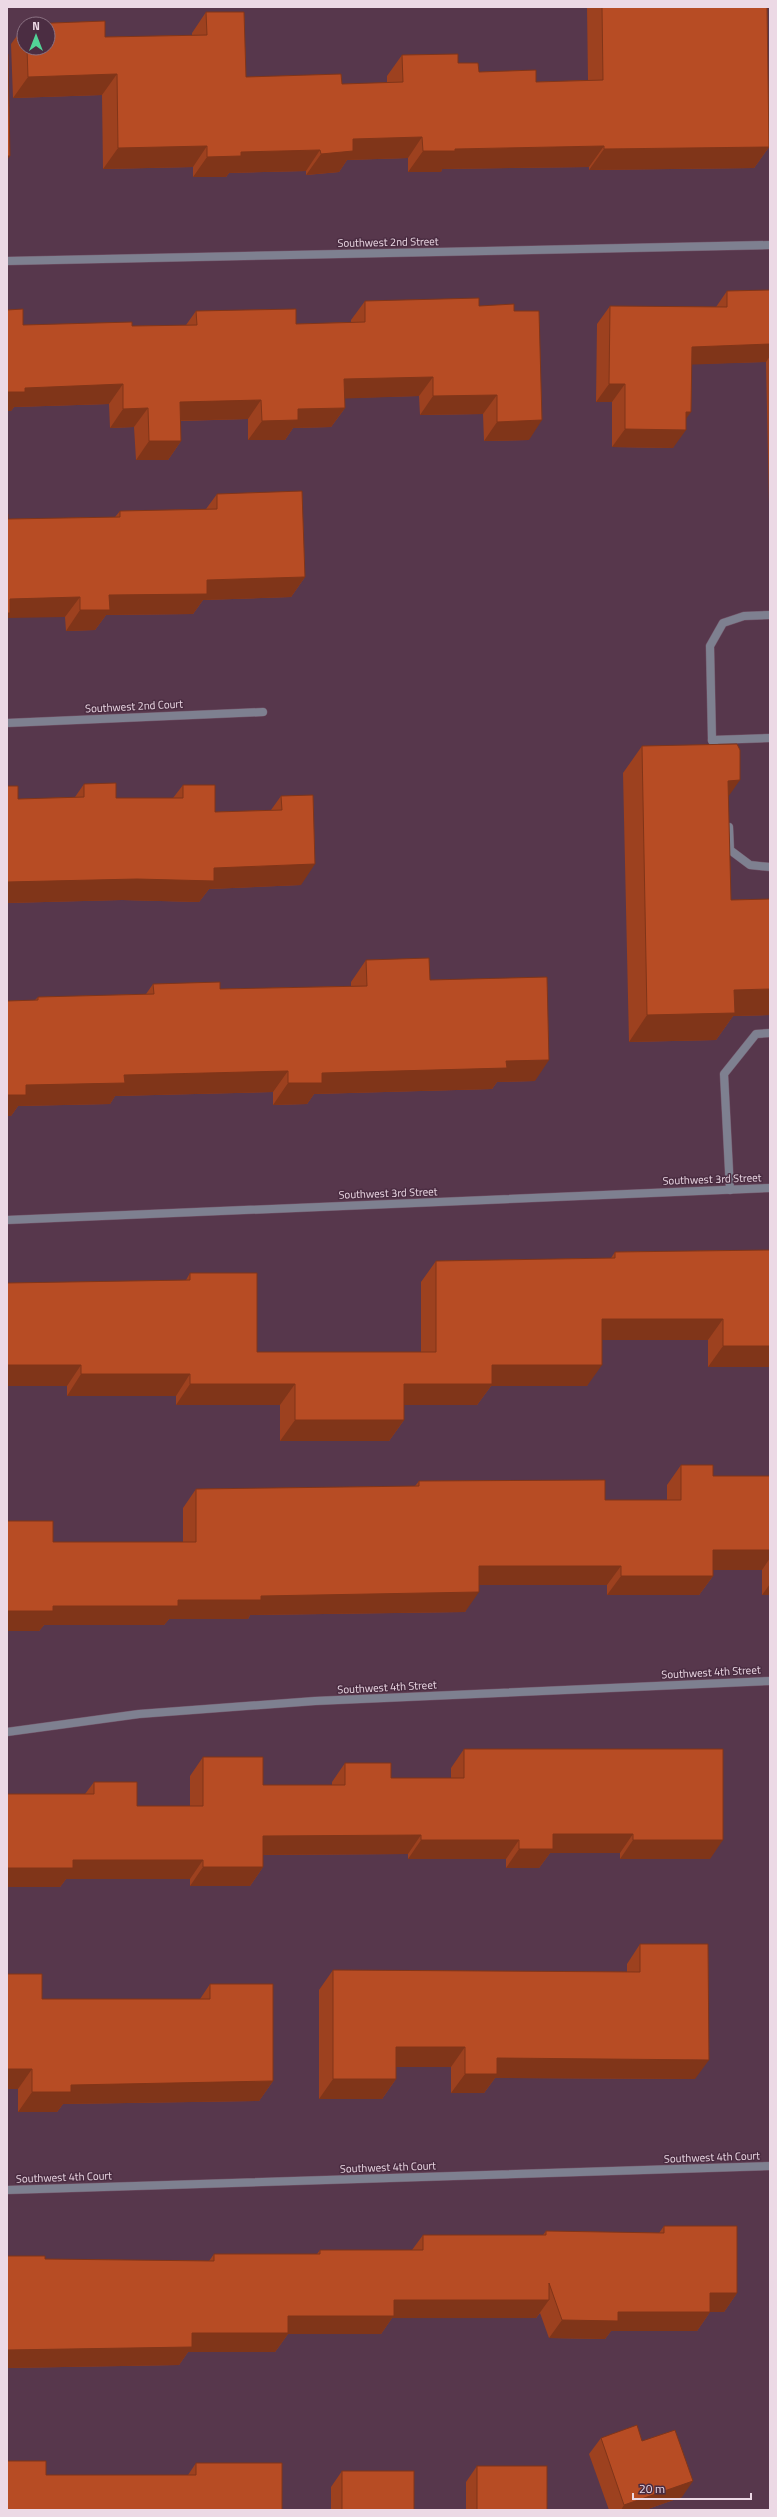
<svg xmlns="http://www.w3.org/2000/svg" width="777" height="2517" viewBox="0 0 777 2517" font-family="'Titillium Web',sans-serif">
	<rect width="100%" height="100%" fill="#57374c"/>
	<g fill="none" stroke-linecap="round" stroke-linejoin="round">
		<!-- service casing -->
		<g stroke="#725468" stroke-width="9">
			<g id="service">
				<path d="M712 740 770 738"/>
				<path d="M718 753 712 740 710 646 723 623 744 616 770 615"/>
				<path d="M729 827 730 850 750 865 770 867"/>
				<path d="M730 1190 724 1074 756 1034 770 1033"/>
			</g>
		</g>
		<!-- minor casing -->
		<g stroke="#725468" stroke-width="9">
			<g id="minor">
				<path d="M7 261 770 245"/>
				<path d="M7 723 263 712"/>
				<path d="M7 1220 770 1188"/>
				<path d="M7 1732 139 1714 315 1701 770 1681"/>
				<path d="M7 2190 770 2166"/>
			</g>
		</g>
		<!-- service -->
		<use href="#service" stroke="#7e8090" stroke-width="8"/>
		<!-- minor -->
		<use href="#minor" stroke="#7e8090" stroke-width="8"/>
	</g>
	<!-- wall -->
	<g fill="#9d411f">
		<path d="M587 7H767L769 147 754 168 589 170V167L442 169 441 172H408V158L347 160 339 172 306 175V171L229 173 226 177H193V167L103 169 102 95 13 98 11 44 24 26V48H48V24H25H26L105 21V37L192 35V33L206 12H244L246 77 341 74 342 84 387 83V76L402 55 458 54V63H478L479 72 536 70V82L588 80Z"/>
		<path d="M770 290V503L769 504 766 362 692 364 673 448 612 447V402H596L597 324 610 306 716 307 727 291Z"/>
		<path d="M365 301 479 306 514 311 529 440 484 441 483 414 420 415 419 396 345 398V408L331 427 293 428 285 440H248V419L181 421V441L168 460H136L134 427 110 428 109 404 14 407 11 411 23 325 132 326 186 325 196 311 296 324 351 322V320Z"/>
		<path d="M217 494 305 577 291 597 203 600 193 614 106 615 95 630 66 631 65 617 8 519 115 517 120 511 206 509Z"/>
		<path d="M642 746 728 797 731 900 770 899V1015L733 1016 716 1040 629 1042 623 773Z"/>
		<path d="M84 784 116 798H173L183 785 215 812 271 810 281 796 301 885 209 889 199 902 122 900 7 903V786L18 799 75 797Z"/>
		<path d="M366 960 430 980 535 1081 497 1082 492 1089 314 1094 307 1104 273 1105V1092L115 1096 110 1104 18 1106 11 1116 35 1000 38 997 146 994 153 984 220 989 351 986V982Z"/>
		<path d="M770 1250V1367H708V1340H602L587 1386H491L477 1405H404V1420L389 1441H280V1405H176V1396H67V1386H7L186 1280 190 1273 257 1352H421V1282L436 1261 611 1258 615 1252Z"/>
		<path d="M681 1465 713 1476H770V1595H762V1570H713V1576L699 1595H607V1585H479L465 1612 250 1615 248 1619H169L164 1625H44L39 1631H7L53 1542H183V1508L196 1489 415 1486 419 1481 605 1500H667V1485Z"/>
		<path d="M464 1749 710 1859H620V1853H550L539 1868H506V1859H408V1854L263 1855V1867L250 1886H190V1879H66L60 1887H7L85 1794 94 1782 137 1806H190V1776L203 1757 263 1785H332V1782L345 1763 391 1778H451V1768Z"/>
		<path d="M640 1944 695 2079 495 2078 484 2093H451V2067H396V2079L382 2099H319V1990L333 1970 627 1972V1964Z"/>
		<path d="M210 1984 273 2081 259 2101 63 2104 57 2112H18V2089H7L42 1999H200Z"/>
		<path d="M664 2226 737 2293 724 2312H710L697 2331H611L605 2339 549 2338 540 2313 536 2318H392L381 2334H288L275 2352H188L179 2365 7 2368V2256L45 2259 209 2261 214 2254H317L320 2250H412L423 2235H543L546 2231 659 2233Z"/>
		<path d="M601 2438 642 2441 682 2497 645 2510H609L589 2454Z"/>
		<path d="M196 2463 282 2510 46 2475H188Z"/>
		<path d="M477 2466 547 2510H466V2482Z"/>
		<path d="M342 2471 414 2510H331V2487Z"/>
	</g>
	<!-- shaded-wall -->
	<g fill="#803519">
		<path d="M117 74 102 95 13 98 28 77Z"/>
		<path d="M422 137 408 158 347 160 339 172 306 175 321 154 353 139Z"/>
		<path d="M207 146 193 167 103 169 118 148Z"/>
		<path d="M604 146 589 167 442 169 441 172H408L423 151 455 149Z"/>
		<path d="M769 147 754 168 589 170 604 149Z"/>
		<path d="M320 150 306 171 229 173 226 177H193L207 157 241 152Z"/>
		<path d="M7 156H10L7 160Z"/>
		<path d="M770 344V356L766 362 680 365 692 347Z"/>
		<path d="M433 377 419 396 331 399 344 379Z"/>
		<path d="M123 384 109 404 14 407 11 411H7V392L25 388Z"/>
		<path d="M609 384H625L612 402H596Z"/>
		<path d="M497 395 483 414 420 415 433 396Z"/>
		<path d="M261 400 248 419 167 421 180 402Z"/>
		<path d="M148 408 134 427 110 428 123 409Z"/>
		<path d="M345 408 331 427 293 428 285 440H248L262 421 298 409Z"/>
		<path d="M686 412H691L678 430Z"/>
		<path d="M542 420 529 440 484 441 497 422Z"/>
		<path d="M625 429 686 430 673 448 612 447Z"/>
		<path d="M149 441H181L168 460H136Z"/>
		<path d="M305 577 291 597 203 600 193 614 106 615 95 630 66 631 80 610 109 595 207 580Z"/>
		<path d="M80 597 65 617 7 618V602L10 599Z"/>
		<path d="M740 780 721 807 728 781Z"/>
		<path d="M315 864 301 885 209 889 199 902 122 900 7 903V882L214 868Z"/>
		<path d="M770 989V1015L733 1016 716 1040 629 1042 647 1015 734 990Z"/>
		<path d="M549 1060 535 1081 497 1082 492 1089 314 1094 307 1104 273 1105 288 1083 322 1073 506 1061Z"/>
		<path d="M288 1071 273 1092 115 1096 110 1104 18 1106 11 1116H7V1095L26 1085 124 1075Z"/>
		<path d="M602 1319H723L708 1340H587Z"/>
		<path d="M723 1346H770V1367H708Z"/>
		<path d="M7 1365H81L67 1386H7Z"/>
		<path d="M492 1365H602L587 1386H491L477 1405H389L404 1384Z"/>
		<path d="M81 1374H190L176 1396H67Z"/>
		<path d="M190 1384H295L280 1405H176Z"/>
		<path d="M295 1420H404L389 1441H280Z"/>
		<path d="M713 1550H770V1558L762 1570H699Z"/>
		<path d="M479 1566H621L607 1585H465Z"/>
		<path d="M621 1576H713L699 1595H607Z"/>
		<path d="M770 1584V1595H762Z"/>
		<path d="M479 1592 465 1612 250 1615 248 1619H169L164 1625H44L39 1631H7V1611L53 1606 261 1596Z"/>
		<path d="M553 1834H633L620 1853H550L539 1868H506L519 1849Z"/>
		<path d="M421 1835 408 1854 250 1855 263 1836Z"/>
		<path d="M421 1840H519L506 1859H408Z"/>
		<path d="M633 1840H723L710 1859H620Z"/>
		<path d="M73 1860H203L190 1879H66L60 1887H7V1868Z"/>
		<path d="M203 1867H263L250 1886H190Z"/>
		<path d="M396 2047H465L451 2067H382Z"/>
		<path d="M497 2058 709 2060 695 2079 495 2078 484 2093H451L465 2074Z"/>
		<path d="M7 2069H32L18 2089H7Z"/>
		<path d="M333 2079H396L382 2099H319Z"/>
		<path d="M273 2081 259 2101 63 2104 57 2112H18L32 2092 71 2085Z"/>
		<path d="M710 2293H737L724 2312H697Z"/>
		<path d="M394 2300H549L536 2318H392L381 2334H288L275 2352H188L179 2365 7 2368V2350L192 2333 288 2316Z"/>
		<path d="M618 2312H710L697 2331H611L605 2339 549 2338 562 2320Z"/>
		<path d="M693 2481 682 2497 645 2510H621L624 2505Z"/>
	</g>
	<!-- building -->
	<g fill="#b74c24" stroke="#803519">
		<path d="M602 7H767L769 147 604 149V146L455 149V151H423L422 137 353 139V151L321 154 320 150 241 152V156L207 157V146L118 148 117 74 28 77 27 48H48V24H26L105 21V37L207 35 206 12H244L246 77 341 74 342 84 403 82 402 55 458 54V63H478L479 72 536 70V82L603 80Z"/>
		<path d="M7 54H8L10 156H7Z"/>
		<path d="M770 290V344L692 347 691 412H686V430L625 429V384H609L610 306 727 307V291Z"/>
		<path d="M479 298V306L514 304V311H539L542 420 497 422V395L433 396V377L344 379 345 408 298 409V420L262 421 261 400 180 402 181 441H149L148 408 123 409V384L25 388V392H7V310L23 309V325L132 322V326L197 325 196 311 296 309V324L365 322V301Z"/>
		<path d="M302 491 305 577 207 580V594L109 595 110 610H80V597L10 599V613H7V514H8V519L120 517V511L217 509V494Z"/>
		<path d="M737 744 740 750V780L728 781 731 900 770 899V989L734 990 735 1013 647 1015 642 746Z"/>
		<path d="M116 783V798H183V785H215V812L282 810 281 796 313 795 315 864 214 868V881L137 879 7 882V786H18V799L84 797V784Z"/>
		<path d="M429 958 430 980 547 977 549 1060 506 1061 507 1068 322 1073V1083H288V1071L124 1075 125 1083 26 1085V1095H7V1001L38 1000V997L154 994 153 984 220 982V989L367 986 366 960Z"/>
		<path d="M770 1250V1346H723V1319H602V1365H492V1384H404V1420H295V1384H190V1374H81V1365H7V1283L190 1280V1273H257V1352H436V1261L615 1258V1252Z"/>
		<path d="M681 1465H713V1476H770V1550H713V1576H621V1566H479V1592L261 1596V1600H178V1606H53V1611H7V1521H53V1542H196V1489L419 1486V1481L605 1480V1500H681Z"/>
		<path d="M464 1749H723V1840H633V1834H553V1849H519V1840H421V1835L263 1836V1867H203V1860H73V1868H7V1794H94V1782H137V1806H203V1757H263V1785H345V1763H391V1778H464Z"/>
		<path d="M640 1944H708L709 2060 497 2058V2074H465V2047H396V2079H333V1970L640 1972Z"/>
		<path d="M7 1974H42V1999H210V1984H273V2081L71 2085V2092H32V2069H7Z"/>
		<path d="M664 2226H737V2293H710V2312H618V2321L562 2320 549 2283V2300H394V2316H288V2333H192V2347L7 2350V2256H45V2259L214 2261V2254H320V2250H423V2235H546V2231L664 2233Z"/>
		<path d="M637 2425 642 2441 675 2430 693 2481 624 2505 601 2438Z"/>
		<path d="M7 2461H46V2475H196V2463H282V2510H7Z"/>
		<rect x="477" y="2466" width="70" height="44"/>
		<rect x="342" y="2471" width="72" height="39"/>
	</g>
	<g text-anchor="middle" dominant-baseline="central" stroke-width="3" stroke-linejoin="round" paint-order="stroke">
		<!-- street labels -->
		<g font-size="11" fill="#ecd9e5" stroke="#4b2d42">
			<text transform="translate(388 242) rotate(-1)">Southwest 2nd Street</text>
			<text transform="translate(134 706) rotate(-3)">Southwest 2nd Court</text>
			<text transform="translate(712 1179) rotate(-2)">Southwest 3rd Street</text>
			<text transform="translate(388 1193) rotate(-2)">Southwest 3rd Street</text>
			<text transform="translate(711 1672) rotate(-3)">Southwest 4th Street</text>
			<text transform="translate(387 1687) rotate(-3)">Southwest 4th Street</text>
			<text transform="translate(712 2157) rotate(-2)">Southwest 4th Court</text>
			<text transform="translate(388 2167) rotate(-2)">Southwest 4th Court</text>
			<text transform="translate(64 2177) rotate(-2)">Southwest 4th Court</text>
		</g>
	</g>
	<!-- border -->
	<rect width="777" height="2517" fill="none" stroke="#ecd9e5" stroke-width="16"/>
	<!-- north arrow -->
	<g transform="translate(36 36)"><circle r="19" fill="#4b2d42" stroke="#8b7283"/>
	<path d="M0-3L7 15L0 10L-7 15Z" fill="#52d397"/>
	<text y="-6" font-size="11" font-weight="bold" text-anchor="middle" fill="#ecd9e5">N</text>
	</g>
	<!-- scale -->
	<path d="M633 2493v6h118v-6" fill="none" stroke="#ecd9e5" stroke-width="2"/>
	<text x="639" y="2493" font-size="12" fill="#ecd9e5" stroke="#4b2d42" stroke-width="3" paint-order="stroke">20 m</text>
</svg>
